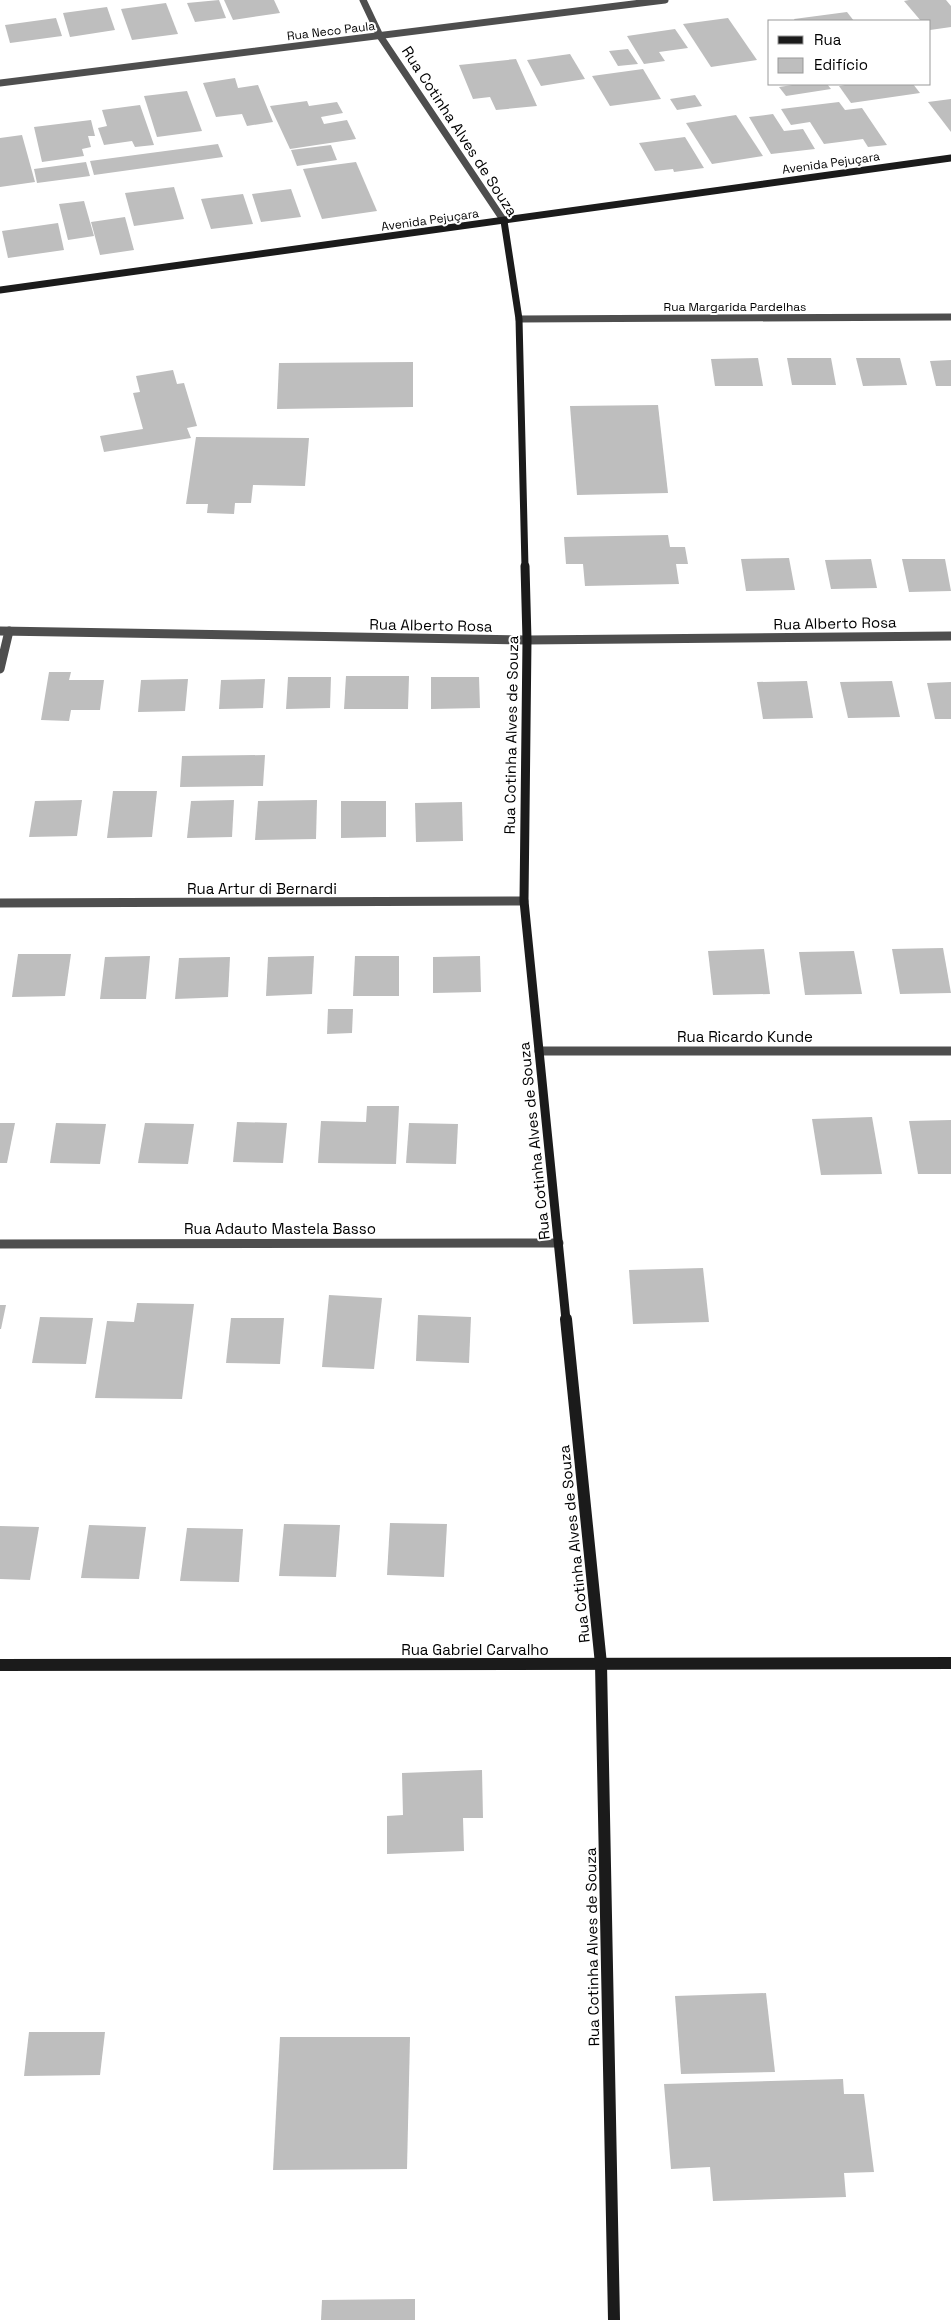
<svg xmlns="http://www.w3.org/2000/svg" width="951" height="2320" viewBox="0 0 951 2320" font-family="'Space Grotesk',sans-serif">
	<rect width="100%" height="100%" fill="#fff"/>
	<!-- building -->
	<g fill="#bebebe">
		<path d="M219 0 226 18 195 22 187 3Z"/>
		<path d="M224 0H274L280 13 233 20Z"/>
		<path d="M909 0H946L951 6V27L930 30V21H921L904 1Z"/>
		<path d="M166 3 178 34 132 40 121 9Z"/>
		<path d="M107 7 115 30 70 37 63 13Z"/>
		<path d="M847 12 854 21H795L794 19Z"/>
		<path d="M56 18 62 36 10 43 5 25Z"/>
		<path d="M728 18 757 60 711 67 683 24Z"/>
		<path d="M675 29 688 48 659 52 665 61 644 64 627 36Z"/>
		<path d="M628 49 638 64 618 66 609 51Z"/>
		<path d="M570 54 585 79 541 86 527 60Z"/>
		<path d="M516 59 537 106 496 110 490 97 473 99 459 65Z"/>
		<path d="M643 69 661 99 610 106 592 76Z"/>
		<path d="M235 78 238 88 258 85 273 122 247 126 242 114 216 117 203 83Z"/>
		<path d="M799 84H827L831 89 786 96 779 87Z"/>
		<path d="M851 84H913L920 93 851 103 839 86Z"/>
		<path d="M187 91 202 131 157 137 144 96Z"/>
		<path d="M695 95 702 106 677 110 670 99Z"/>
		<path d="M951 99V132L928 102Z"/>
		<path d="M307 101 309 106 337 102 343 113 321 117 324 124 347 120 356 139 290 149 270 106Z"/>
		<path d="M839 102 845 110 862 108 887 145 868 147 863 139 824 144 810 122 791 125 781 109Z"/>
		<path d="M140 105 154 145 135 147 132 141 104 145 98 128 107 126 102 110Z"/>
		<path d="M773 114 784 131 803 129 815 149 771 154 749 117Z"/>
		<path d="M736 115 763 156 712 164 686 123Z"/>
		<path d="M91 120 95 136H88L91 147 82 149 84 156 42 162 34 127Z"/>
		<path d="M22 135 35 182 0 187V138Z"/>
		<path d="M685 137 704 168 674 172 673 169 655 171 639 143Z"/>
		<path d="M218 144 223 157 94 175 90 161Z"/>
		<path d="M331 145 337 160 297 166 291 150Z"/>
		<path d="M86 162 90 176 37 183 34 169Z"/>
		<path d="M356 162 377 211 322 219 303 169Z"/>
		<path d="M174 187 184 219 134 226 125 193Z"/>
		<path d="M291 189 301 217 261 222 252 194Z"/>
		<path d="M243 194 253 224 211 229 201 199Z"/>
		<path d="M84 201 94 236 68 240 59 204Z"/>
		<path d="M125 217 134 250 100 255 91 222Z"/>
		<path d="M58 223 64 250 8 258 2 231Z"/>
		<path d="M758 358 763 386H715L711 359Z"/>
		<path d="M787 358H831L836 385H792Z"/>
		<path d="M856 358H900L907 385 863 386Z"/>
		<path d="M951 360V386H936L930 361Z"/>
		<path d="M413 362V407L277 409 279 363Z"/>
		<path d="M173 370 177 384 184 383 197 426 187 428 191 438 104 452 100 436 143 429 133 393 140 392 136 376Z"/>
		<path d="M658 405 668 493 577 495 570 406Z"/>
		<path d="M196 437 309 438 305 486 253 485 251 503H235L234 514 207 513 208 504H186Z"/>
		<path d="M668 535 670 547H685L688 564H676L679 584 585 586 583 564H566L564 537Z"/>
		<path d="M789 558 795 590 746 591 741 559Z"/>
		<path d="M871 559 877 588 831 589 825 560Z"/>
		<path d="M902 559H945L951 591 909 592Z"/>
		<path d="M49 672H71L69 680H104L100 710H71L69 721 41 720Z"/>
		<path d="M346 676H409L408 709H344Z"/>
		<path d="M288 677H331L330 708 286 709Z"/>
		<path d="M431 677H479L480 708 431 709Z"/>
		<path d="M188 679 185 711 138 712 141 680Z"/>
		<path d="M265 679 263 708 219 709 221 680Z"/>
		<path d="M807 681 813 718 763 719 757 682Z"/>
		<path d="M892 681 900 717 848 718 840 682Z"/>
		<path d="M951 682V719H935L927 683Z"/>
		<path d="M265 755 263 786 180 787 182 756Z"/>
		<path d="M113 791H157L152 837 107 838Z"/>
		<path d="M82 800 77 836 29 837 35 801Z"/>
		<path d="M234 800 232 837 187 838 191 801Z"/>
		<path d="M317 800 316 839 255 840 258 801Z"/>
		<path d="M341 801H386V837L341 838Z"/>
		<path d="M462 802 463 841 416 842 415 803Z"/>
		<path d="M943 948 951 993 900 994 892 949Z"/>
		<path d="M764 949 770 994 713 995 708 951Z"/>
		<path d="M854 951 862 994 805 995 799 952Z"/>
		<path d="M18 954H71L65 996 12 997Z"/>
		<path d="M150 956 146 999H100L105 957Z"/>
		<path d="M314 956 312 994 266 996 268 957Z"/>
		<path d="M355 956H399V996H353Z"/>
		<path d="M480 956 481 992 433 993V957Z"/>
		<path d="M230 957 228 997 175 999 179 958Z"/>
		<path d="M328 1009H353L352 1033 327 1034Z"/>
		<path d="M367 1106H399L396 1164 318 1163 321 1121 366 1122Z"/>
		<path d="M872 1117 882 1174 821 1175 812 1119Z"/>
		<path d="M951 1120V1174H918L909 1121Z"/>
		<path d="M237 1122 287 1123 283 1163 233 1162Z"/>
		<path d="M0 1123H15L7 1163H0Z"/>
		<path d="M56 1123 106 1124 100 1164 50 1163Z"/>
		<path d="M145 1123 194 1124 188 1164 138 1163Z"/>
		<path d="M409 1123 458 1124 456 1164 406 1163Z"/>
		<path d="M703 1268 709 1322 633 1324 629 1270Z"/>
		<path d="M329 1295 382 1298 374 1369 322 1367Z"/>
		<path d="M137 1303 194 1304 182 1399 95 1398 107 1321 134 1322Z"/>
		<path d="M0 1305H6L1 1329H0Z"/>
		<path d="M418 1315 471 1317 469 1363 416 1361Z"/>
		<path d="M40 1317 93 1318 86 1364 32 1363Z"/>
		<path d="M231 1318H284L280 1364 226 1363Z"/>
		<path d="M390 1523 447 1524 444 1577 387 1575Z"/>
		<path d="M284 1524 340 1525 336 1577 279 1576Z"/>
		<path d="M89 1525 146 1527 139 1579 81 1578Z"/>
		<path d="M0 1526 39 1527 30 1580 0 1579Z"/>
		<path d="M187 1528 243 1529 239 1582 180 1581Z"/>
		<path d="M482 1770 483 1818H463L464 1851 387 1854V1816L403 1815 402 1773Z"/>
		<path d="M766 1993 775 2072 681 2074 675 1996Z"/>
		<path d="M29 2032H105L100 2075 24 2076Z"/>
		<path d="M280 2037H410L407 2169 273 2170Z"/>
		<path d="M843 2079 844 2094H864L874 2172 844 2173 846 2197 713 2201 710 2167 671 2169 664 2084Z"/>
		<path d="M415 2299V2320H321L322 2300Z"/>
	</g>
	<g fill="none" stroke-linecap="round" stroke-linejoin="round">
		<!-- street-far1 -->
		<g stroke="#4e4e4e" stroke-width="7">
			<path d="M363 0 380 36 504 221"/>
			<path d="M0 83 665 0"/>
			<path d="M519 319 951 317"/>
		</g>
		<!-- street -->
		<g stroke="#4e4e4e" stroke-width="9">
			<path d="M0 631 527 640 951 636"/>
			<path d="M0 669 9 631"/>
			<path d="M0 903 524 901"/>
			<path d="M539 1051H951"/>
			<path d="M0 1244 559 1243"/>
		</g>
		<!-- secondary-far2 -->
		<g stroke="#1b1b1b" stroke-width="7">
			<path d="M504 221 519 319 525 567"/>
			<path d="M0 290 951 158"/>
		</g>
		<!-- secondary-far1 -->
		<path stroke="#1b1b1b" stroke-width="9" d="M525 566 527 640 524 901 566 1320"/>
		<!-- secondary -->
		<g stroke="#1b1b1b" stroke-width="12">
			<path d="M566 1319 601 1664 614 2320"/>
			<path d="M0 1665 951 1663"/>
		</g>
	</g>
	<g text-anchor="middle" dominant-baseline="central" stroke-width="4" stroke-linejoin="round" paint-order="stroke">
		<!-- far-street labels -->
		<g font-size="12" fill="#000" stroke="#fff">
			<text transform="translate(331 31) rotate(-7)">Rua Neco Paula</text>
			<text transform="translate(831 163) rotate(-8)">Avenida Pejuçara</text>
			<text transform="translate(430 220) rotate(-8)">Avenida Pejuçara</text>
			<text x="735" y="307">Rua Margarida Pardelhas</text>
		</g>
		<!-- street labels -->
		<g font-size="15" fill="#000" stroke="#fff">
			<text transform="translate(460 131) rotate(57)">Rua Cotinha Alves de Souza</text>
			<text transform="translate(835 623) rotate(-1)">Rua Alberto Rosa</text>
			<text transform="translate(431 625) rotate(1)">Rua Alberto Rosa</text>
			<text transform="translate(511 735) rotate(-89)">Rua Cotinha Alves de Souza</text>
			<text x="262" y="888">Rua Artur di Bernardi</text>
			<text x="745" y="1036">Rua Ricardo Kunde</text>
			<text transform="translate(534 1141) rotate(-96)">Rua Cotinha Alves de Souza</text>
			<text x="280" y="1228">Rua Adauto Mastela Basso</text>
			<text transform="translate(574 1544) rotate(-96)">Rua Cotinha Alves de Souza</text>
			<text x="475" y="1649">Rua Gabriel Carvalho</text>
			<text transform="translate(592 1947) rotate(-91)">Rua Cotinha Alves de Souza</text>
		</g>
	</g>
	<!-- legend -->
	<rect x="768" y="20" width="162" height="65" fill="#ffffff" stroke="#999999"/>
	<rect x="778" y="36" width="25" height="8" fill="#1b1b1b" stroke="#999999"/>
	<text x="814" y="45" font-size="15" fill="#000000">Rua</text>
	<rect x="778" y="58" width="25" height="15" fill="#bebebe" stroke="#999999"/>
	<text x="814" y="70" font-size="15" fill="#000000">Edifício</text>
</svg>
